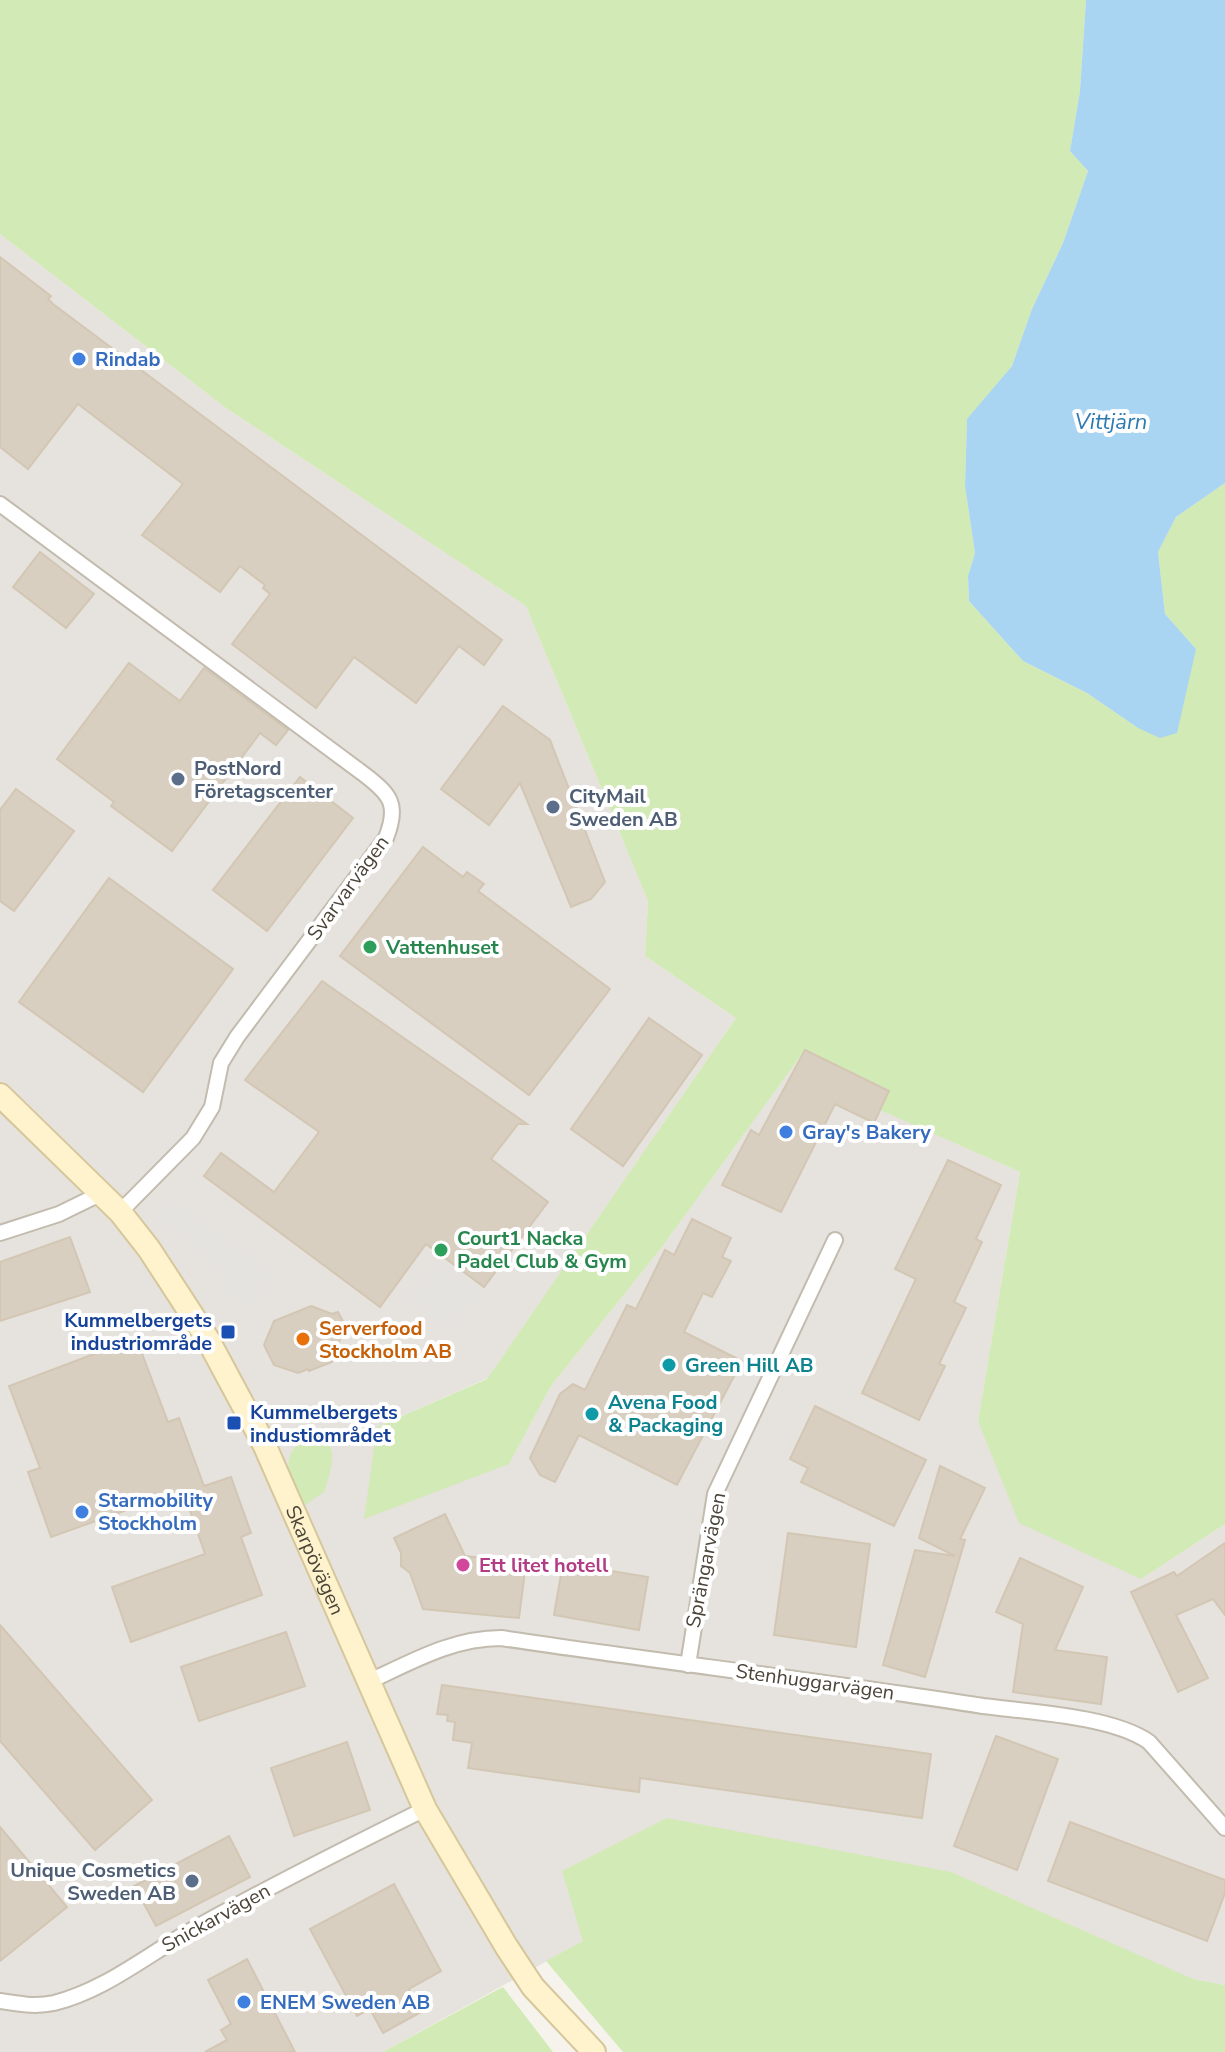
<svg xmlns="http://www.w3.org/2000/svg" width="1225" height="2052" viewBox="0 0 1225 2052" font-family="'Nunito Sans',sans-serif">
	<rect width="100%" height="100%" fill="#f6f3ec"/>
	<!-- industrial -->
	<path fill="#e6e2dd" d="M0 234 226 408 526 606 648 901 645 956 736 1018 488 1378 377 1427 509 1464 551 1386 662 1247 805 1050 889 1091 881 1110 1020 1172 978 1421 1141 1579 1225 1524V1985L1193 1979 583 1941 383 2052H0Z"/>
	<!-- green -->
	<g fill="#d2eab5">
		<path d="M0 0H1086L1080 91 1070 151 1088 171 1063 243 1032 309 1012 366 967 420 965 486 975 553 968 576 969 601 1023 661 1087 693 1138 728 1196 649 1165 614 1158 552 1176 517 1225 483V1524L1141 1579 1019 1523 978 1421 1020 1172 880 1110 888 1091 805 1050 662 1247 551 1386 509 1464 364 1519 377 1427 487 1379 736 1018 645 956 648 901 526 606 226 408 0 234Z"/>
		<path d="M308 1437C344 1438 331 1467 325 1491L307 1504 302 1503C289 1477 277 1455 308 1437Z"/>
		<path d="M667 1818 951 1872 1193 1979 1225 1985V2052H623L546 1961 583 1941 562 1871Z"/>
		<path d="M503 1987 553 2052H383L497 1990Z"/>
	</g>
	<!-- parking -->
	<g fill="#e5e3e0">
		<path d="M171 1197 277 1274 249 1311 222 1290 220 1274 193 1252 195 1248 160 1222 157 1216Z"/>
		<path d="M438 1260 486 1295 477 1307 472 1303 451 1332 400 1294 408 1283 416 1288Z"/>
	</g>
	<!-- water -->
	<path fill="#a9d4f2" d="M1086 0H1225V483L1176 517 1158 552 1165 614 1196 649 1177 733 1160 738 1138 728 1087 693 1023 661 969 601 968 576 975 553 965 486 967 419 1012 366 1032 309 1063 243 1088 171 1070 151 1080 91Z"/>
	<!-- building -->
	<g fill="#d8cfc1" stroke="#d3c7b4" stroke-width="2">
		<path d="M0 257 51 296 48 299 53 304 502 640 484 665 459 646 416 703 354 657 316 708 232 644 270 594 263 588 265 585 240 566 220 592 142 535 183 484 78 404 28 469 0 447Z"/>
		<path d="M40 552 94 594 66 628 13 587Z"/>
		<path d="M129 663 180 701 204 668 288 730 276 745 260 733 172 851 111 806 114 802 57 759Z"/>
		<path d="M503 706 550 740 605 882 591 899 571 907 520 783 489 825 441 789Z"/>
		<path d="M300 777 353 818 267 931 213 890Z"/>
		<path d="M16 789 74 831 14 911 0 901V810Z"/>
		<path d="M423 847 463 877 467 872 484 884 478 891 610 989 529 1095 340 956Z"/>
		<path d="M109 878 233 969 143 1092 19 1002Z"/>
		<path d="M322 981 527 1124H518L491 1159 548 1202 484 1287 426 1244 380 1307 204 1176 221 1153 274 1192 319 1132 245 1080Z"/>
		<path d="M649 1018 702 1055 623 1166 571 1129Z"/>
		<path d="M805 1050 889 1091 874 1123 835 1104 781 1212 722 1185 751 1130 759 1135Z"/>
		<path d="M948 1160 1001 1185 976 1239 982 1242 954 1302 966 1308 939 1364 945 1366 919 1420 862 1393 916 1279 895 1269Z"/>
		<path d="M692 1219 731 1238 722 1257 731 1261 712 1297 703 1293 684 1332 742 1361 677 1485 579 1435 555 1482 540 1475 530 1458 560 1394 573 1384 585 1390 627 1305 636 1309 665 1250 674 1255Z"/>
		<path d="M70 1237 90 1292 0 1321V1262Z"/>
		<path d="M311 1306 332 1314 338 1312 345 1325 332 1362 309 1371 308 1369 298 1373 274 1365 264 1345 274 1321Z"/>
		<path d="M136 1338 168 1422 179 1418 204 1486 231 1477 251 1533 241 1537 262 1595 131 1642 112 1587 205 1554 183 1490 51 1537 28 1472 40 1468 9 1386Z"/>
		<path d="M815 1406 926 1460 894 1526 801 1482 808 1468 790 1459Z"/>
		<path d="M940 1466 985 1488 960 1539 965 1540 925 1677 883 1665 915 1550 955 1556 919 1538Z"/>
		<path d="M445 1514 465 1556 526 1563 519 1618 423 1609 410 1573 401 1566V1553L394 1538Z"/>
		<path d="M788 1533 870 1544 856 1647 774 1635Z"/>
		<path d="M1225 1543V1615L1213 1599 1176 1615 1208 1678 1178 1692 1131 1592 1174 1572 1177 1576Z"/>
		<path d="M1020 1558 1083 1587 1055 1650 1107 1657 1101 1704 1013 1692 1023 1624 996 1612Z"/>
		<path d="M563 1563 648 1577 639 1630 554 1615Z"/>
		<path d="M0 1625 152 1800 95 1850 0 1741Z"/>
		<path d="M286 1632 305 1686 199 1721 181 1667Z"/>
		<path d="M442 1685 931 1754 922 1818 640 1778 639 1792 468 1768 472 1743 453 1740 455 1722 447 1721 448 1715 437 1714Z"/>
		<path d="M996 1736 1058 1759 1017 1870 954 1846Z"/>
		<path d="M347 1742 370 1810 294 1836 271 1768Z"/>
		<path d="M1070 1822 1225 1880V1893L1207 1941 1048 1881Z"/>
		<path d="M0 1827 67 1907 0 1961Z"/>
		<path d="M229 1836 250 1877 156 1926 134 1886Z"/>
		<path d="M394 1884 441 1971 409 1989 421 2012 383 2033 370 2009 357 2016 310 1929Z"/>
		<path d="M247 1959 295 2052H205L227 2040 221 2030 231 2024 208 1980Z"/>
	</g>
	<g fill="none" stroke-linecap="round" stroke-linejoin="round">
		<!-- street casing -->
		<g stroke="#c2bbae" stroke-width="18">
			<g id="street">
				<path d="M0 504 365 775C391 795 399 805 386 838L237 1037 221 1063 212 1107 193 1138 120 1212"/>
				<path d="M0 1233 59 1214 102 1193"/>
				<path d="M688 1665 715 1494 835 1240"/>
				<path d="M370 1681C413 1661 453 1638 501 1638 662 1662 823 1681 983 1706 1029 1712 1112 1716 1149 1742L1225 1828"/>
				<path d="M0 2001C18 2004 36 2007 54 2003 102 1991 142 1959 183 1935 262 1890 344 1849 425 1809"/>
			</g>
		</g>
		<!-- secondary casing -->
		<g stroke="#d6c79b" stroke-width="26">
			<g id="secondary">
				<path id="s1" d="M0 1095 120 1212 149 1249 207 1338 264 1444 425 1809 506 1946 533 1987 594 2052"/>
			</g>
		</g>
		<!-- street -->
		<use href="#street" stroke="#fff" stroke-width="14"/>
		<!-- secondary -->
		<use href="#secondary" stroke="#fff3cd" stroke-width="22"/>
	</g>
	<!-- markers -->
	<g fill="#3f7fe0" stroke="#fff" stroke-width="3">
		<circle cx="79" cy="359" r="8"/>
		<circle cx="786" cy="1132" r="8"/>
		<circle cx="82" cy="1512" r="8"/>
		<circle cx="244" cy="2002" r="8"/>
	</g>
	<g fill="#5c6f8a" stroke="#fff" stroke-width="3">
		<circle cx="178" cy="779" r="8"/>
		<circle cx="553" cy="807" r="8"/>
		<circle cx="192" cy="1881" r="8"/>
	</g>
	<g fill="#2e9e5b" stroke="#fff" stroke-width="3">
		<circle cx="370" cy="947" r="8"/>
		<circle cx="441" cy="1250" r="8"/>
	</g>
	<g fill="#1a4fb4" stroke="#fff" stroke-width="3">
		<rect x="220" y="1324" width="16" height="16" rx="4"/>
		<rect x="226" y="1415" width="16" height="16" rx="4"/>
	</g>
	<circle fill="#e8710a" stroke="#fff" stroke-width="3" cx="303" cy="1339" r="8"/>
	<g fill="#0f9aa8" stroke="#fff" stroke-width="3">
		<circle cx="669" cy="1365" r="8"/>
		<circle cx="592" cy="1414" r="8"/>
	</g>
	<circle fill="#d1479c" stroke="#fff" stroke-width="3" cx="463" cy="1565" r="8"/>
	<g text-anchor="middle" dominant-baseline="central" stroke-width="8" stroke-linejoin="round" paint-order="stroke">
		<!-- shop labels -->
		<g font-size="20" font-weight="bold" fill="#366cbe" stroke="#fff" text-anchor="start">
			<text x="95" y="359">Rindab</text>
			<text x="802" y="1132">Gray's Bakery</text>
			<text x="98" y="1500">Starmobility<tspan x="98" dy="23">Stockholm</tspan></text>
			<text x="260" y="2002">ENEM Sweden AB</text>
		</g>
		<!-- service labels -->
		<g font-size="20" font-weight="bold" fill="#4e5e75" stroke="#fff" text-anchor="start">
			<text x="194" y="768">PostNord<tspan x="194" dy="23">Företagscenter</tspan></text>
			<text x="569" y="796">CityMail<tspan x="569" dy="23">Sweden AB</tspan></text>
			<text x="176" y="1870" text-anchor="end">Unique Cosmetics<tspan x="176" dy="23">Sweden AB</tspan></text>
		</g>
		<!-- street labels -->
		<g font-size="20" fill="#4b4439" stroke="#fff">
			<text transform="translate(348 888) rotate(-54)">Svarvarvägen</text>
			<text stroke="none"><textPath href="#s1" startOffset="568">Skarpövägen</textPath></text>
			<text transform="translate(706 1560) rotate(-79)">Sprängarvägen</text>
			<text transform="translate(815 1682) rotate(8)">Stenhuggarvägen</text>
			<text transform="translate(216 1918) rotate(-29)">Snickarvägen</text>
		</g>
		<!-- leisure labels -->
		<g font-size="20" font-weight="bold" fill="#27864d" stroke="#fff" text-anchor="start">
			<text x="386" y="947">Vattenhuset</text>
			<text x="457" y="1238">Court1 Nacka<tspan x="457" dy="23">Padel Club &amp; Gym</tspan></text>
		</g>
		<!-- transit labels -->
		<g font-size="20" font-weight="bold" fill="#164399" stroke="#fff" text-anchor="end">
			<text x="212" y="1320">Kummelbergets<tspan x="212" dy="23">industriområde</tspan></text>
			<text x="250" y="1412" text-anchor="start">Kummelbergets<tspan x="250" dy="23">industiområdet</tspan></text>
		</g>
		<!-- food labels -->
		<g font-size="20" font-weight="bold" fill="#c56008" stroke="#fff" text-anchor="start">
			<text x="319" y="1328">Serverfood<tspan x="319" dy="23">Stockholm AB</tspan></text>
		</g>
		<!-- culture labels -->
		<g font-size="20" font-weight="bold" fill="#0d838f" stroke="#fff" text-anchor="start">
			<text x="685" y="1365">Green Hill AB</text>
			<text x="608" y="1402">Avena Food<tspan x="608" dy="23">&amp; Packaging</tspan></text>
		</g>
		<!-- hotel labels -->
		<g font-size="20" font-weight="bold" fill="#b23c85" stroke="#fff" text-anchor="start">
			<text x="479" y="1565">Ett litet hotell</text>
		</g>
		<!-- water labels -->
		<g font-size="22" font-style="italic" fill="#2e7ab2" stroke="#fff">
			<text x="1111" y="422">Vittjärn</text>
		</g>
	</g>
</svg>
